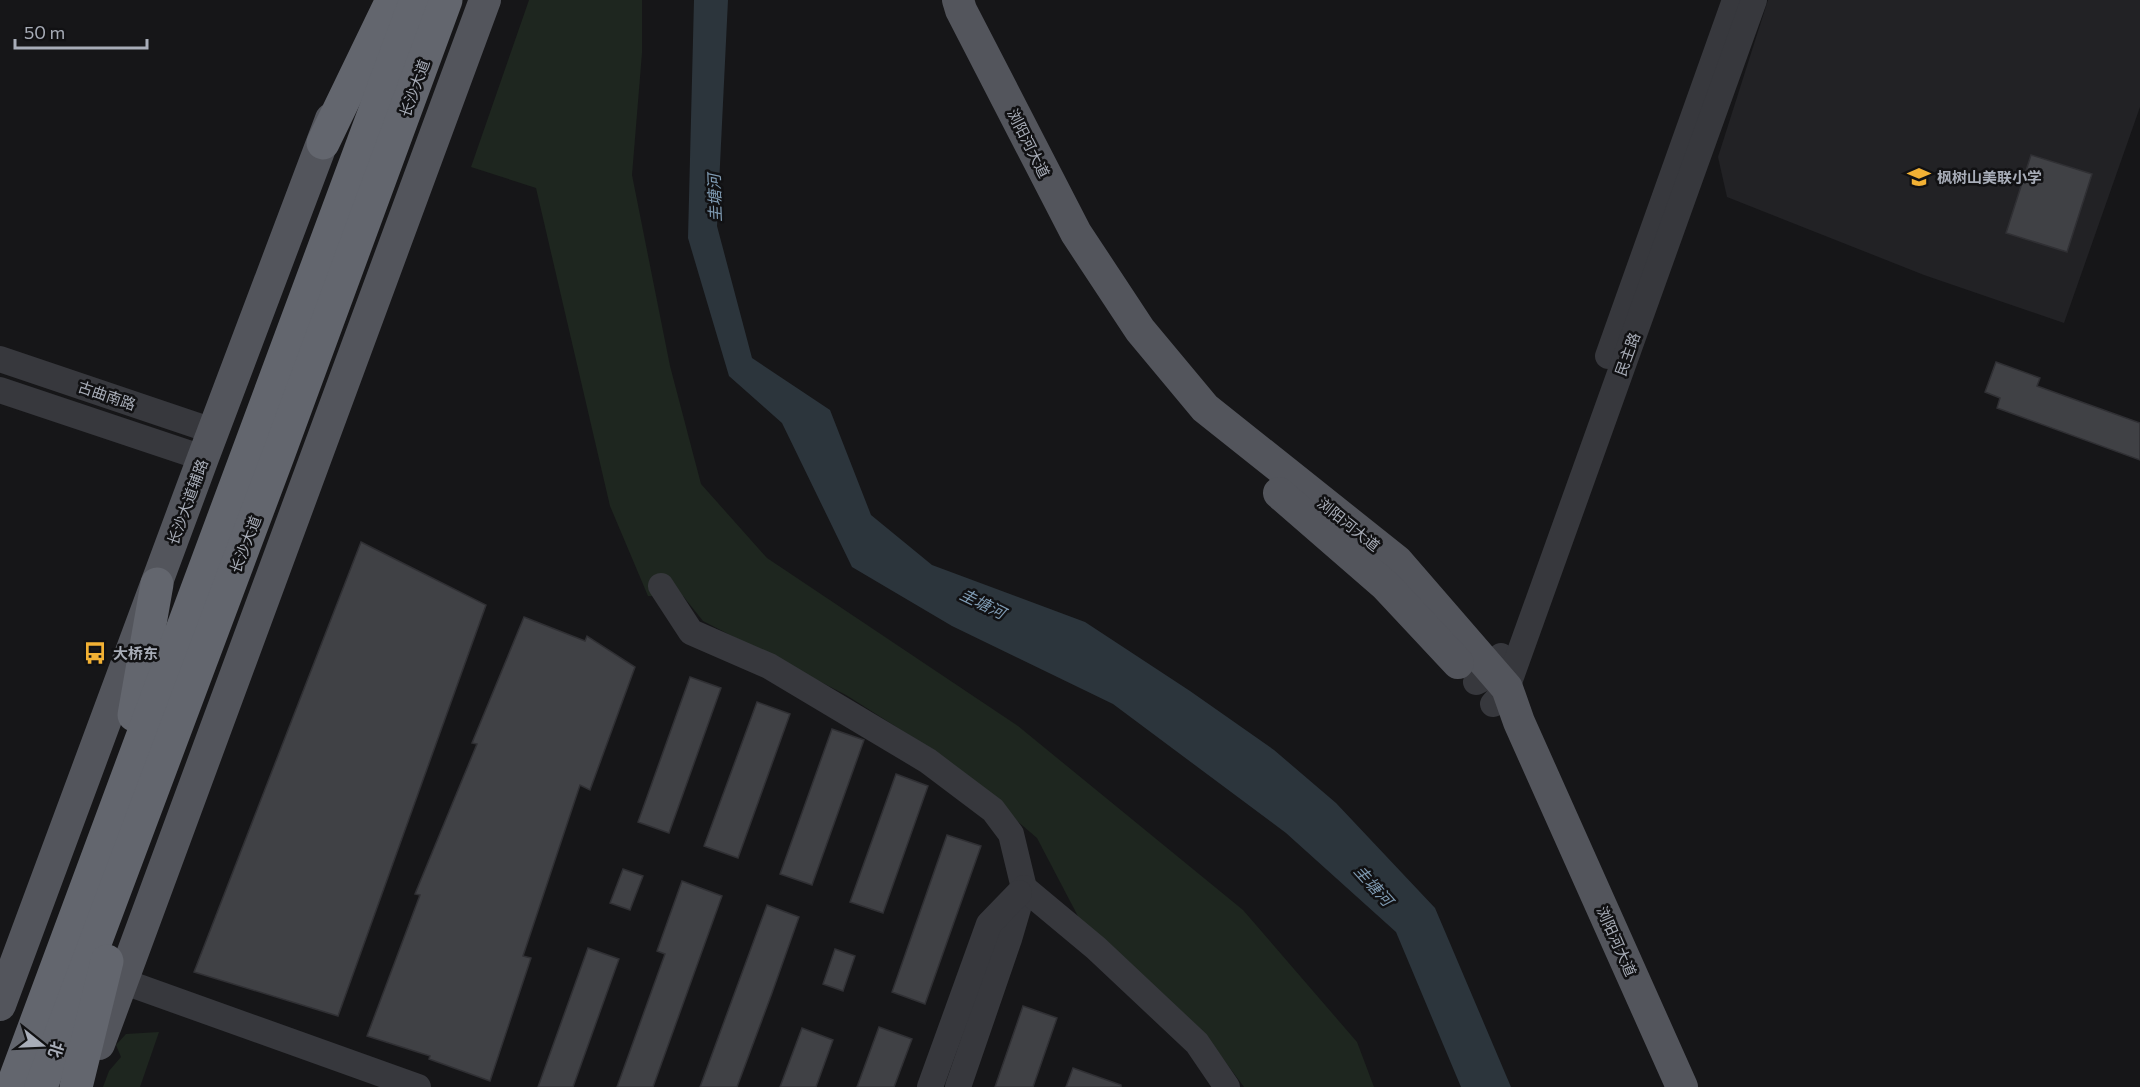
<svg xmlns="http://www.w3.org/2000/svg" width="2140" height="1087" viewBox="0 0 2140 1087" font-family="Commissioner,'Noto Sans SC',sans-serif">
	<rect width="100%" height="100%" fill="#161618"/>
	<!-- built -->
	<path fill="#222225" d="M1768 0H2140V107L2064 323 1924 275 1727 197 1718 157Z"/>
	<!-- green -->
	<g fill="#1e261f">
		<path d="M529 0H642V53L632 175 670 366 701 484 767 558 1018 726 1243 910 1357 1042 1374 1087H1244L1209 1040 1081 922 1037 838 939 754 846 695 703 621 683 596H648L610 506 536 188 471 167Z"/>
		<path d="M159 1032 140 1087H103L109 1071 121 1057 116 1045 126 1034Z"/>
	</g>
	<!-- water -->
	<path fill="#2c353c" d="M694 0H728L717 226 752 358 830 410 871 515 932 565 1085 622 1190 691 1274 750 1336 803 1435 908 1511 1087H1461L1396 932 1286 833 1113 704 952 626 852 567 782 423 729 376 688 238Z"/>
	<!-- building -->
	<g fill="#404145" stroke="#303034" stroke-width="1.5">
		<path d="M2031 155 2092 174 2067 252 2006 233Z"/>
		<path d="M1996 362 2040 378 2037 386 2140 423V460L1997 408 2000 398 1985 392Z"/>
		<path d="M361 542 486 605 338 1016 194 972Z"/>
		<path d="M524 617 585 641 587 636 635 667 590 790 580 785 523 956 531 958 490 1081 429 1059 430 1056 367 1036 420 895 415 894 477 744 472 743Z"/>
		<path d="M690 677 721 688 669 833 638 822Z"/>
		<path d="M757 702 790 714 738 858 704 846Z"/>
		<path d="M832 729 864 740 812 885 780 874Z"/>
		<path d="M896 774 928 786 883 913 850 902Z"/>
		<path d="M947 835 981 846 925 1004 892 992Z"/>
		<path d="M623 869 643 876 630 910 610 903Z"/>
		<path d="M682 881 722 896 653 1087H617L665 954 657 951Z"/>
		<path d="M767 905 799 917 772 993 737 1087H700Z"/>
		<path d="M588 948 619 959 573 1087H538Z"/>
		<path d="M835 949 855 956 843 991 823 984Z"/>
		<path d="M1023 1006 1057 1018 1033 1087H995Z"/>
		<path d="M879 1027 912 1039 894 1087H857Z"/>
		<path d="M802 1028 833 1040 816 1087H780Z"/>
		<path d="M1073 1068 1121 1085V1087H1066Z"/>
	</g>
	<g fill="none" stroke-linecap="round" stroke-linejoin="round">
		<!-- minor -->
		<g stroke="#37383d" stroke-width="26">
			<path d="M1608 356 1735 0"/>
			<path d="M0 359 213 431"/>
			<path d="M0 390 203 458"/>
			<path d="M661 586 691 632 769 666 928 761 993 810 1011 834 1024 888 1009 939 958 1087"/>
			<path d="M1476 682 1494 673 1501 656"/>
			<path d="M1493 704 1507 688 1754 0"/>
			<path d="M1024 888 1096 948 1197 1043 1227 1087"/>
			<path d="M122 981 418 1087"/>
			<path d="M930 1087 989 924 1019 893"/>
		</g>
		<!-- major -->
		<g stroke="#53555c" stroke-width="32">
			<path d="M958 0 961 10 1076 233 1140 330 1205 408 1397 561 1507 688 1519 722 1682 1087"/>
			<path d="M1279 493 1386 586 1458 663"/>
			<path d="M0 1005 203 458 331 119"/>
			<path d="M99 1044 485 0"/>
		</g>
		<!-- highway -->
		<g stroke="#63666e" stroke-width="33">
			<path d="M323 143 392 0"/>
			<path d="M134 715 157 584"/>
			<path d="M12 1087 416 0"/>
			<path d="M41 1087 278 456 446 0"/>
			<path d="M76 1087 107 961"/>
		</g>
	</g>
	<!-- icons -->
	<defs>
		<g id="school-bare" transform="scale(1.8)"><path d="M0-5L7-2L0 1L-7-2ZM-4 1L0 2.5L4 1V4Q0 6-4 4Z" fill="#f2b134" stroke="#111113" stroke-width="2.5" paint-order="stroke"/></g>
		<g id="bus-bare" transform="scale(1.8)"><path d="M-5-6H5V4H4V6H2V4H-2V6H-4V4H-5ZM-3.5-4V0h7V-4ZM-3.5 1.2v1.5H-2V1.2ZM2 1.2v1.5H3.5V1.2Z" fill="#f2b134" stroke="#111113" stroke-width="2.5" paint-order="stroke"/></g>
	</defs>
	<g fill-rule="evenodd">
		<use href="#school-bare" x="1919" y="177"/>
		<use href="#bus-bare" x="95" y="653"/>
	</g>
	<g text-anchor="middle" dominant-baseline="central" stroke-width="5" stroke-linejoin="round" paint-order="stroke">
		<!-- street labels -->
		<g font-size="15" fill="#a8adb8" stroke="#111113">
			<text transform="translate(414 88) rotate(-70)">长沙大道</text>
			<text transform="translate(1029 143) rotate(63)">浏阳河大道</text>
			<text transform="translate(1627 354) rotate(-70)">民主路</text>
			<text transform="translate(107 395) rotate(19)">古曲南路</text>
			<text transform="translate(187 502) rotate(-70)">长沙大道辅路</text>
			<text transform="translate(1349 524) rotate(39)">浏阳河大道</text>
			<text transform="translate(245 544) rotate(-69)">长沙大道</text>
			<text transform="translate(1617 941) rotate(66)">浏阳河大道</text>
		</g>
		<!-- poi labels -->
		<g font-size="15" font-weight="bold" fill="#a8adb8" stroke="#111113" text-anchor="start">
			<text x="1937" y="177">枫树山美联小学</text>
			<text x="113" y="653">大桥东</text>
		</g>
		<!-- water labels -->
		<g font-size="16" font-style="italic" fill="#7f9bb3" stroke="#111113">
			<text transform="translate(714 198) rotate(-92)">圭塘河</text>
			<text transform="translate(983 603) rotate(26)">圭塘河</text>
			<text transform="translate(1374 885) rotate(48)">圭塘河</text>
		</g>
	</g>
	<!-- north arrow -->
	<g transform="translate(42 1045) rotate(108)" stroke="#111113" stroke-width="4.5" paint-order="stroke">
	<path d="M0-4.5L10 22L0 15L-10 22Z" fill="#a8adb8"/>
	<text y="-9" font-size="16" font-weight="bold" text-anchor="middle" fill="#a8adb8">北</text>
	</g>
	<!-- scale -->
	<path d="M15 39v9h132v-9" fill="none" stroke="#a8adb8" stroke-width="3"/>
	<text x="24" y="39" font-size="18" fill="#a8adb8" stroke="#111113" stroke-width="4.5" paint-order="stroke">50 m</text>
</svg>
